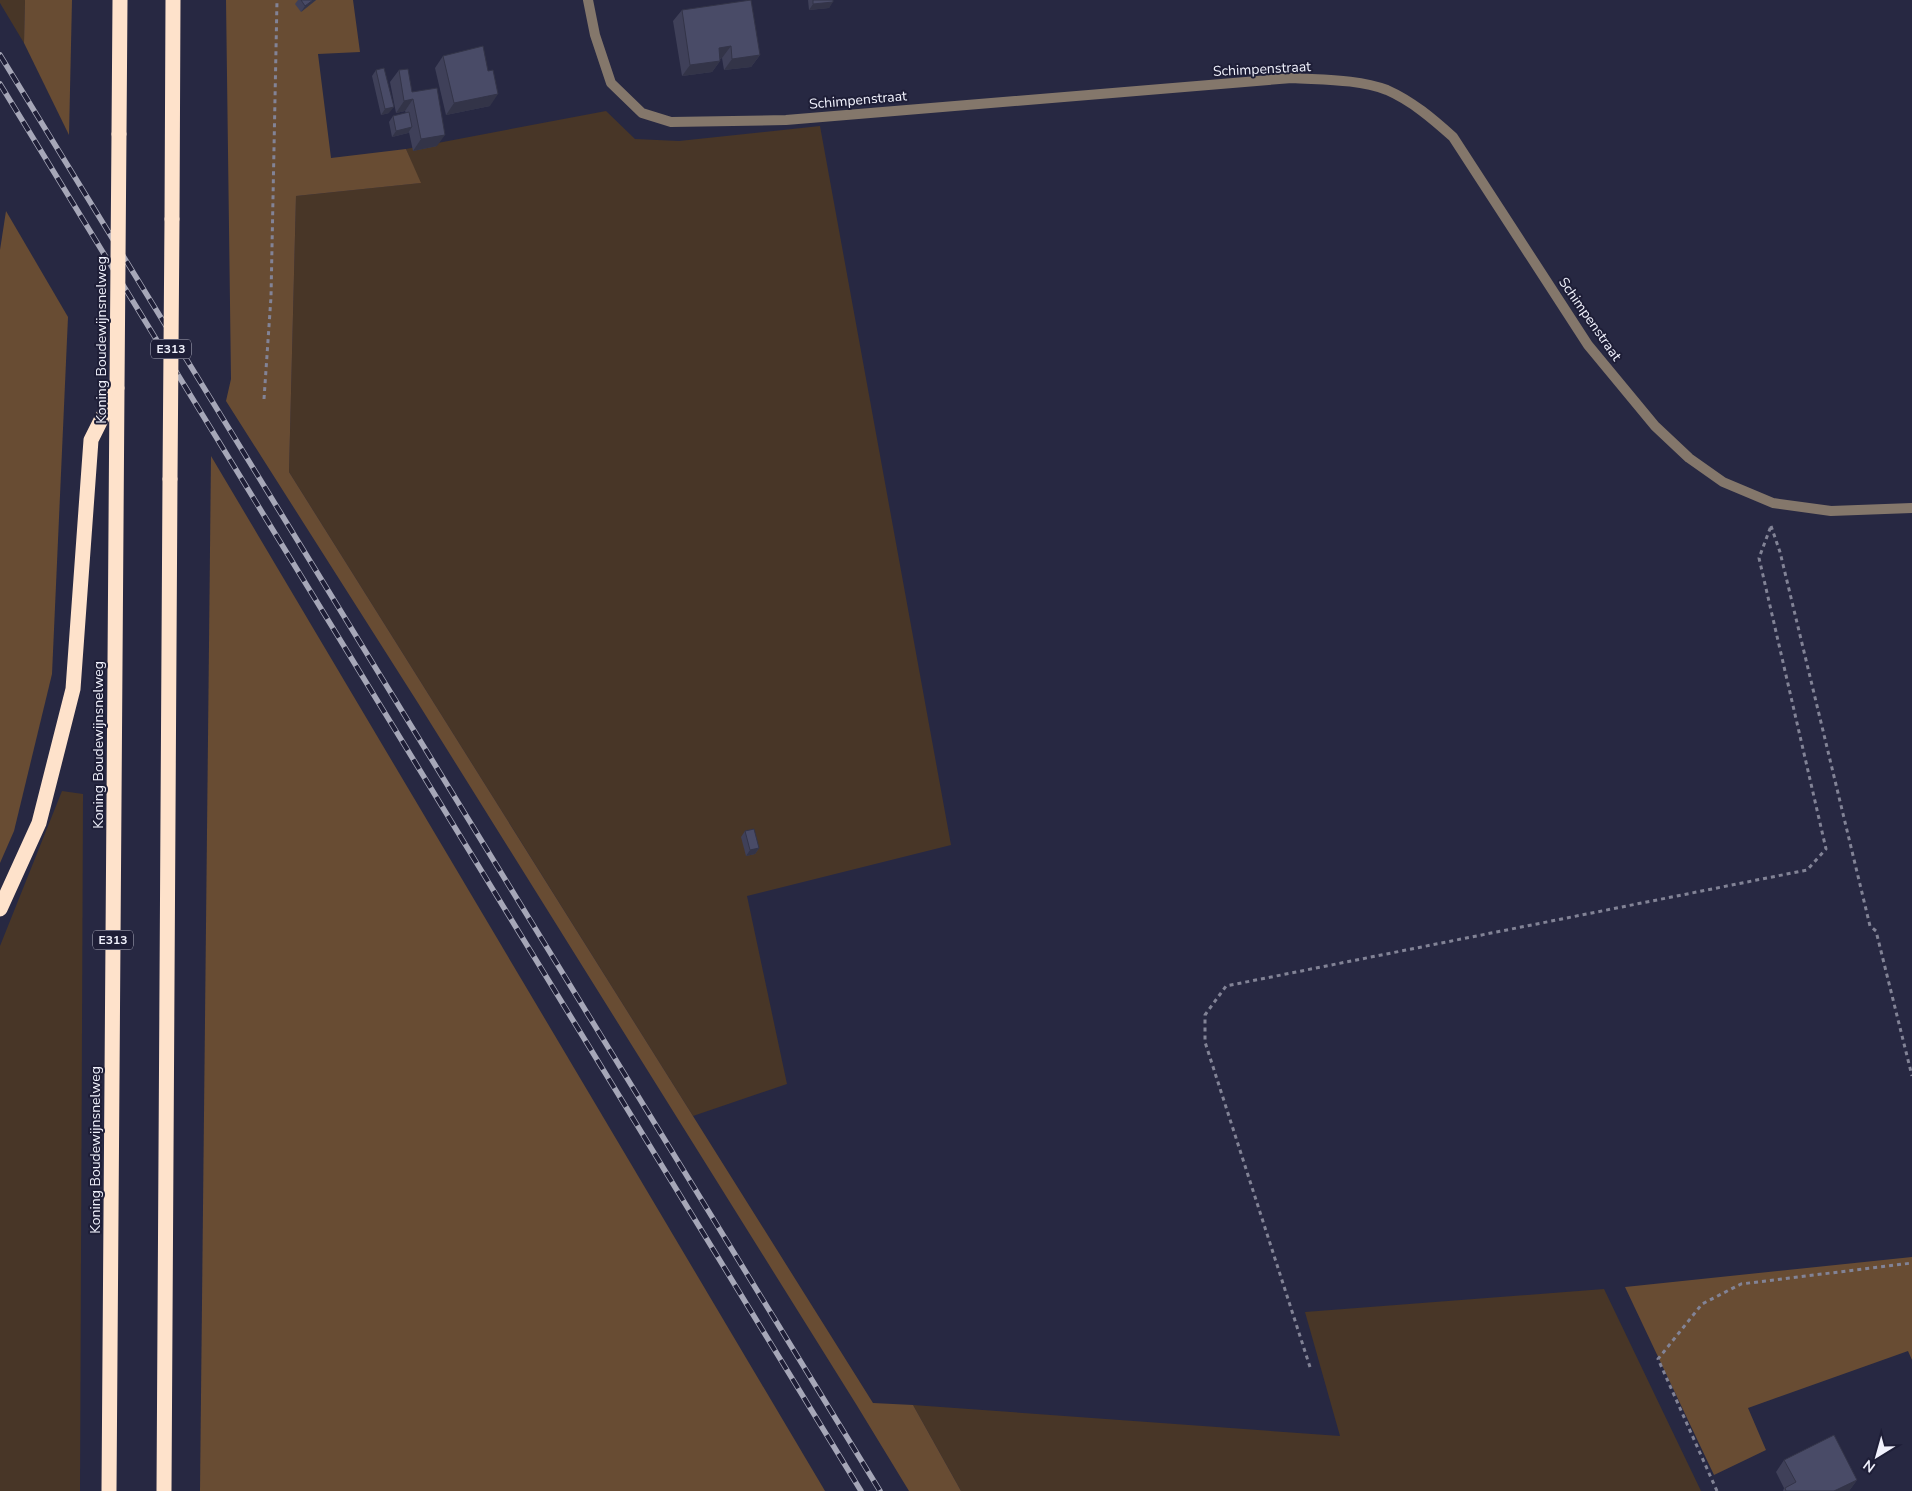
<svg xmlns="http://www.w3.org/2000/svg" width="1912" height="1491" viewBox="0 0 1912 1491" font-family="'Nunito Sans',sans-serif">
	<rect width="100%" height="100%" fill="#272842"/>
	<!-- green -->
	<g fill="#483627">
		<path d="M0 0H25L24 43 0 3Z"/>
		<path d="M606 111 635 139 679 141 820 126 951 845 747 896 787 1084 693 1116 289 472 296 196 420 183 406 149Z"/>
		<path d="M62 791 83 794 80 1491H0V946Z"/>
		<path d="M1604 1289 1701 1491H961L913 1405 1340 1436 1305 1312Z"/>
	</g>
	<!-- forest -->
	<g fill="#684c33">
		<path d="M25 0H72L69 135 24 43Z"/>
		<path d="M226 0H353L360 52 318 54 331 158 406 149 421 183 296 196 289 472 873 1403 913 1405 961 1491H909L856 1404 418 703 226 401 231 379Z"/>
		<path d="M6 211 68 317 52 674 14 831 0 863V250Z"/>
		<path d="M211 456 825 1491H200Z"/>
		<path d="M1912 1257V1360L1908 1351 1748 1408 1766 1450 1714 1475 1625 1287Z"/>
	</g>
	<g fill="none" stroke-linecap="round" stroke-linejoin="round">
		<!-- path -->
		<g stroke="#828396" stroke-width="3" stroke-dasharray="4 4" stroke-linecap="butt">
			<path d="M264 399 271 297 277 0"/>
			<path d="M1771 526 1780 552 1870 926 1876 931 1912 1076"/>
			<path d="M1310 1367 1205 1042V1015L1226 986 1807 870 1826 849 1759 558 1771 526"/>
			<path d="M1717 1491 1658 1359 1702 1304 1741 1284 1912 1263"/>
		</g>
		<!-- minor -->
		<path stroke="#84776b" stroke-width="10" d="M588 0 595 35 611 83 642 113 671 122 786 120 1292 78C1323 80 1358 79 1387 90 1412 101 1433 119 1453 137L1588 345 1655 426 1689 458 1723 482 1773 503 1831 511 1912 508"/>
		<!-- motorway -->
		<g stroke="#fee2cb" stroke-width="15">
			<path d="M119 134 120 0"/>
			<path d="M172 219 173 0"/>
			<path d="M0 909 39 823 73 689 91 440 115 392"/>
			<path d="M109 1491 117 388"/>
			<path d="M164 1491 170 479"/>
		</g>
		<!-- rail casing -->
		<g stroke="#a6a7b8" stroke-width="5.5">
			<g id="rail">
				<path d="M0 55 880 1491"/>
				<path d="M0 84 861 1491"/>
			</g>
		</g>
		<!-- rail -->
		<use href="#rail" stroke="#1e1e37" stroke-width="4" stroke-dasharray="11" stroke-linecap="butt"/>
		<!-- motorway-bridge -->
		<g stroke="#fee2cb" stroke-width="15">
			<path d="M117 388 119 134"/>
			<path d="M170 479 172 219"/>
		</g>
	</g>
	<!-- wall -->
	<g fill="#3f4059">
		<path d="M298 0H316L301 12 295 4Z"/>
		<path d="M808 0H833L829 8 809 10Z"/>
		<path d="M682 10 760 55 751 67 724 70 722 58 720 59V61L712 72 682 76 673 21Z"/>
		<path d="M443 56 490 106 446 115 435 68Z"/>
		<path d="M376 70 389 113 381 115 372 76Z"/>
		<path d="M399 70 412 92 437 146 413 151 409 132 408 133 392 137 389 122 393 116 406 113 405 111 396 113 390 82Z"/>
		<path d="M745 831 759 848 755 854 746 856 741 837Z"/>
		<path d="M1784 1460 1857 1480 1849 1491H1783L1784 1488 1776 1472Z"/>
	</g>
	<!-- shaded-wall -->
	<g fill="#333448">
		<path d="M313 0H316L301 12 305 6Z"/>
		<path d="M833 2 829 8 809 10 813 4Z"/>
		<path d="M731 46 722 58 710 60 719 48Z"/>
		<path d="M760 55 751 67 724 70 732 59Z"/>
		<path d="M720 61 712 72 682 76 690 65Z"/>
		<path d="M498 94 490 106 446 115 454 103Z"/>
		<path d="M413 99 405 111 396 113 404 101Z"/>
		<path d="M394 107 389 113 381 115 385 109Z"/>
		<path d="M412 127 408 133 392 137 396 131Z"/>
		<path d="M445 135 437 146 413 151 421 139Z"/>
		<path d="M759 848 755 854 746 856 750 850Z"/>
		<path d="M1857 1480 1849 1491H1834Z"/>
	</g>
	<!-- building -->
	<g fill="#494b67" stroke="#333448">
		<path d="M301 0H313L305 6Z"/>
		<path d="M751 0 760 55 732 59 731 46 719 48 720 61 690 65 682 10Z"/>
		<path d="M813 0H833V2L813 4Z"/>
		<path d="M483 46 488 71 493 70 498 94 454 103 443 56Z"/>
		<path d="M384 68 394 107 385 109 376 70Z"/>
		<path d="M408 69 412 92 437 88 445 135 421 139 413 99 404 101 399 70Z"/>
		<path d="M409 112 412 127 396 131 393 116Z"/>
		<path d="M754 829 759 848 750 850 745 831Z"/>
		<path d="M1834 1435 1857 1480 1834 1491H1786L1785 1488 1796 1482 1784 1460Z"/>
	</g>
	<g text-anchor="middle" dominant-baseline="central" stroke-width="4" stroke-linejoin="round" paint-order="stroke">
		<!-- shield labels -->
		<g fill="#1e1e37" stroke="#b2b2c2" stroke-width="1">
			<rect x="151" y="339.5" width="40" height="19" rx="4"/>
			<rect x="93" y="930.5" width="40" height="19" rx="4"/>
		</g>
		<g font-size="12" font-weight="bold" fill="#f1f2fd">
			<text x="171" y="349">E313</text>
			<text x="113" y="940">E313</text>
		</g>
		<!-- street labels -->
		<g font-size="14" fill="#f1f2fd" stroke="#1e1e37">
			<text transform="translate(1262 69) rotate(-3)">Schimpenstraat</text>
			<text transform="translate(858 100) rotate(-5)">Schimpenstraat</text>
			<text transform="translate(1590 319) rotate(55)">Schimpenstraat</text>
			<text transform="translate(101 340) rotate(-90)">Koning Boudewijnsnelweg</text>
			<text transform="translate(98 745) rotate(-90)">Koning Boudewijnsnelweg</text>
			<text transform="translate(95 1150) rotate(-90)">Koning Boudewijnsnelweg</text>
		</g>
	</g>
	<!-- north arrow -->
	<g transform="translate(1877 1456) rotate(217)" stroke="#1e1e37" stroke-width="4" paint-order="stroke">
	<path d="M0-4L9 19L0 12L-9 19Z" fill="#f1f2fd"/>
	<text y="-8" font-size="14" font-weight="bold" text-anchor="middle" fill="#f1f2fd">N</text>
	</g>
</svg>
